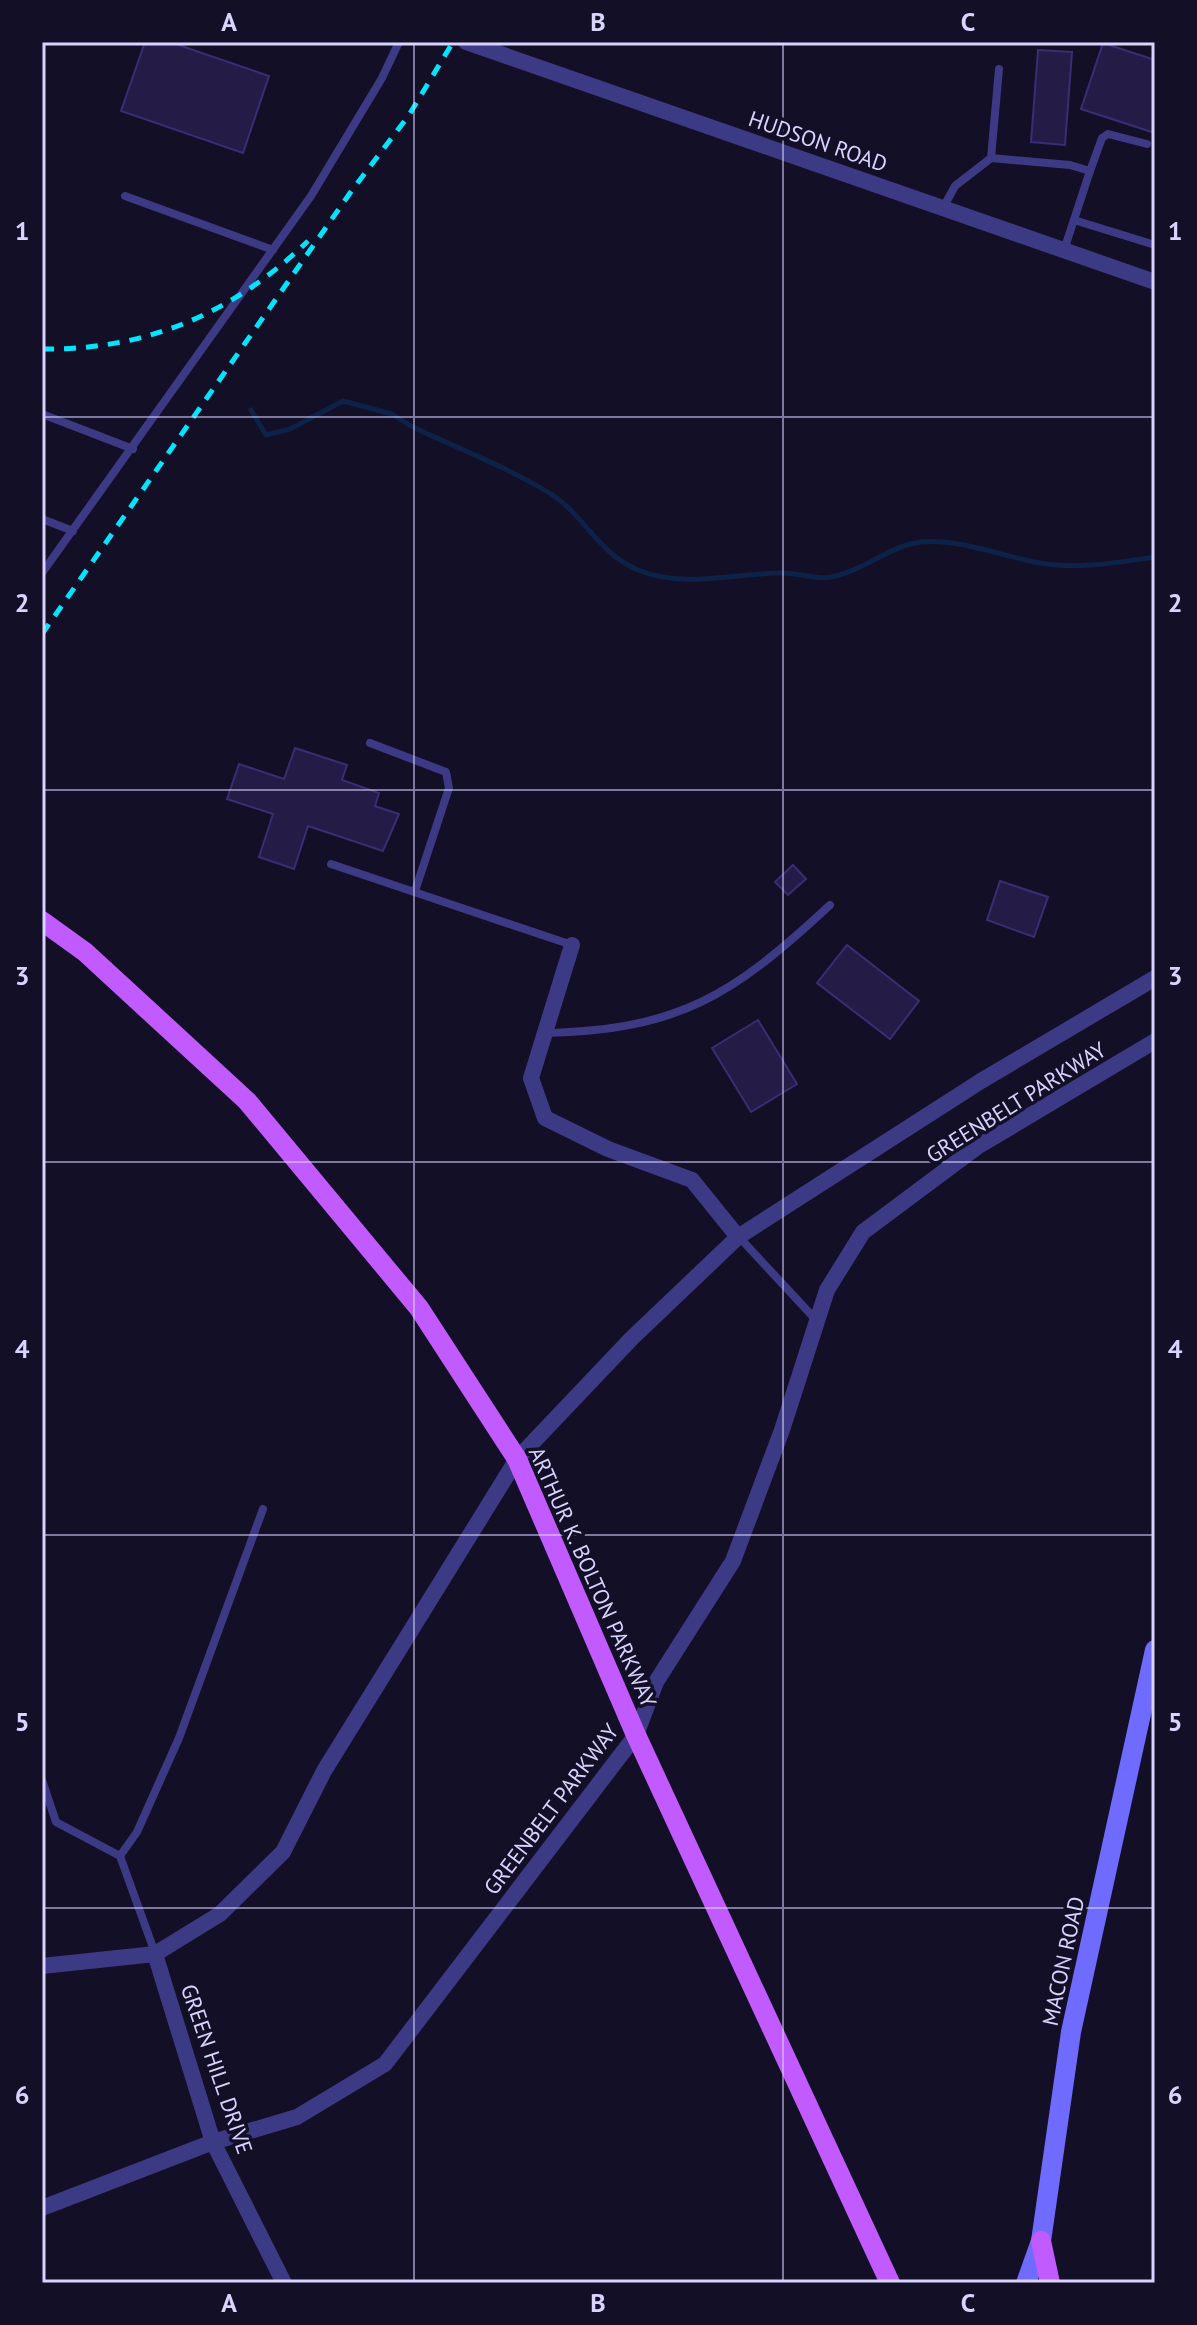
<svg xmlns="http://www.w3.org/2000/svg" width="1197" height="2325" viewBox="0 0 1197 2325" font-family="'PT Sans',sans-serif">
	<rect width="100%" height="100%" fill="#130f26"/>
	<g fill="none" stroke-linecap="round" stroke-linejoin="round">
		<!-- stream -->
		<path stroke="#0c2248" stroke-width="5" d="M251 410 266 435 290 429 343 401 392 414 409 425C456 448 508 467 551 494 583 514 599 554 638 570 685 589 733 573 782 573 800 573 818 581 836 576 866 569 889 546 921 542 954 538 1001 555 1034 562 1075 570 1115 563 1155 557"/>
	</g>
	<!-- building -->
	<g fill="#241b47" stroke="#3b2d73" stroke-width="2">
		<path d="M145 42H170L269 76 243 153 121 111Z"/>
		<path d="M1103 43 1155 60V133L1081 109Z"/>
		<path d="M1038 50 1072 52 1065 145 1031 142Z"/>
		<path d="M295 748 347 765 342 780 379 793 375 806 399 814 383 851 308 826 294 869 259 857 273 814 227 799 239 764 284 779Z"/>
		<path d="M793 865 806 879 788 895 775 882Z"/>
		<path d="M1000 881 1048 897 1034 937 987 920Z"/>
		<path d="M847 945 919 1001 890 1039 817 983Z"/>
		<path d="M758 1020 797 1084 751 1112 712 1048Z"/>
	</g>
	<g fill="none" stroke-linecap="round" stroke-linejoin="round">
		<!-- lane -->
		<g stroke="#3d3a85" stroke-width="8">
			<path d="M991 158 1070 165 1090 171 1064 250"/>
			<path d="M1090 171 1102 138 1108 134 1147 144"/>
			<path d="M125 196 273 250"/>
			<path d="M943 208 955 186 991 158 999 69"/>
			<path d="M1074 220 1155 245"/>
			<path d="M42 414 133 449"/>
			<path d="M42 519 73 531"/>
			<path d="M42 573 311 196 382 78 399 42"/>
			<path d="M370 743 446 772 449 788 415 891"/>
			<path d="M331 864 572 945"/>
			<path d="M545 1033C680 1030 733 995 830 905"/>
			<path d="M739 1237 817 1321"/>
			<path d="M42 1780 56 1822 120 1856 155 1953"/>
			<path d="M120 1856 137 1832 179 1738 263 1509"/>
		</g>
		<!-- street -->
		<g stroke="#3d3a85" stroke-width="16">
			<path d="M466 42 1155 282"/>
			<path d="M572 945 531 1078 545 1118 608 1149 692 1180 738 1237"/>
			<path d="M155 1954 213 2142 284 2283"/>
			<path d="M42 1966 155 1954 220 1914 283 1852 324 1771 517 1459 632 1338 738 1237 981 1081 1155 978"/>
			<path d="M42 2208 213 2142 297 2117 385 2064 636 1735 656 1682 733 1561 782 1430 827 1290 863 1232 977 1147 1155 1041"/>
		</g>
		<!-- secondary -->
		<path stroke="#6f6bff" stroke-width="20" d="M1026 2283 1041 2241 1071 2032 1155 1650"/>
		<!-- primary -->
		<g stroke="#c25bff" stroke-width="20">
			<path d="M42 921 85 952 247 1101 419 1308 517 1459 636 1735 890 2283"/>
			<path d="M1041 2241 1050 2283"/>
		</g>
		<!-- rail -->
		<g stroke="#00e5ff" stroke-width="5" stroke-dasharray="12 10" stroke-linecap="butt">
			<path d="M42 349C147 350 232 314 308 241"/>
			<path d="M42 634 350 193 409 115 453 42"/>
		</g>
	</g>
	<!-- grid -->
	<path fill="none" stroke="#d9d4ff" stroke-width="2" stroke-opacity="0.55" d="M414 42V2283M783 42V2283M42 417H1155M42 790H1155M42 1162H1155M42 1535H1155M42 1908H1155"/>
	<g text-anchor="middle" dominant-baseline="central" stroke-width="7" stroke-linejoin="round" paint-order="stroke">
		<!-- street labels -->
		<g font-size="22" fill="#d9d4ff" stroke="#130f26">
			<text transform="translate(818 141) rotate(19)">HUDSON ROAD</text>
			<text transform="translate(1016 1102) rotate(-32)">GREENBELT PARKWAY</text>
			<text transform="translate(593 1577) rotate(66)">ARTHUR K. BOLTON PARKWAY</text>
			<text transform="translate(551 1809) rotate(-53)">GREENBELT PARKWAY</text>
			<text transform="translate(1063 1961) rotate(-78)">MACON ROAD</text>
			<text transform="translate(217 2069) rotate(71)">GREEN HILL DRIVE</text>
		</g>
	</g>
	<!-- border -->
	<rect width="1197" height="2325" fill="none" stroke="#130f26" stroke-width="88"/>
	<rect x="44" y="44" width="1109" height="2237" fill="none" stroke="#d9d4ff" stroke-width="3"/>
	<g font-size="26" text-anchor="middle" font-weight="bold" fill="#d9d4ff">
		<text x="229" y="31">A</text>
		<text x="598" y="31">B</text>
		<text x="968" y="31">C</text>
		<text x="22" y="240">1</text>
		<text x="1175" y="240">1</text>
		<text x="22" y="612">2</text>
		<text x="1175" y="612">2</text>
		<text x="22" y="985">3</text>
		<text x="1175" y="985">3</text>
		<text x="22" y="1358">4</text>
		<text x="1175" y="1358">4</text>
		<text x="22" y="1731">5</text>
		<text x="1175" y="1731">5</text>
		<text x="22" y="2104">6</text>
		<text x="1175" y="2104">6</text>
		<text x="229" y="2312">A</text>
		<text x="598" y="2312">B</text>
		<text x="968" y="2312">C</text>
	</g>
</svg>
